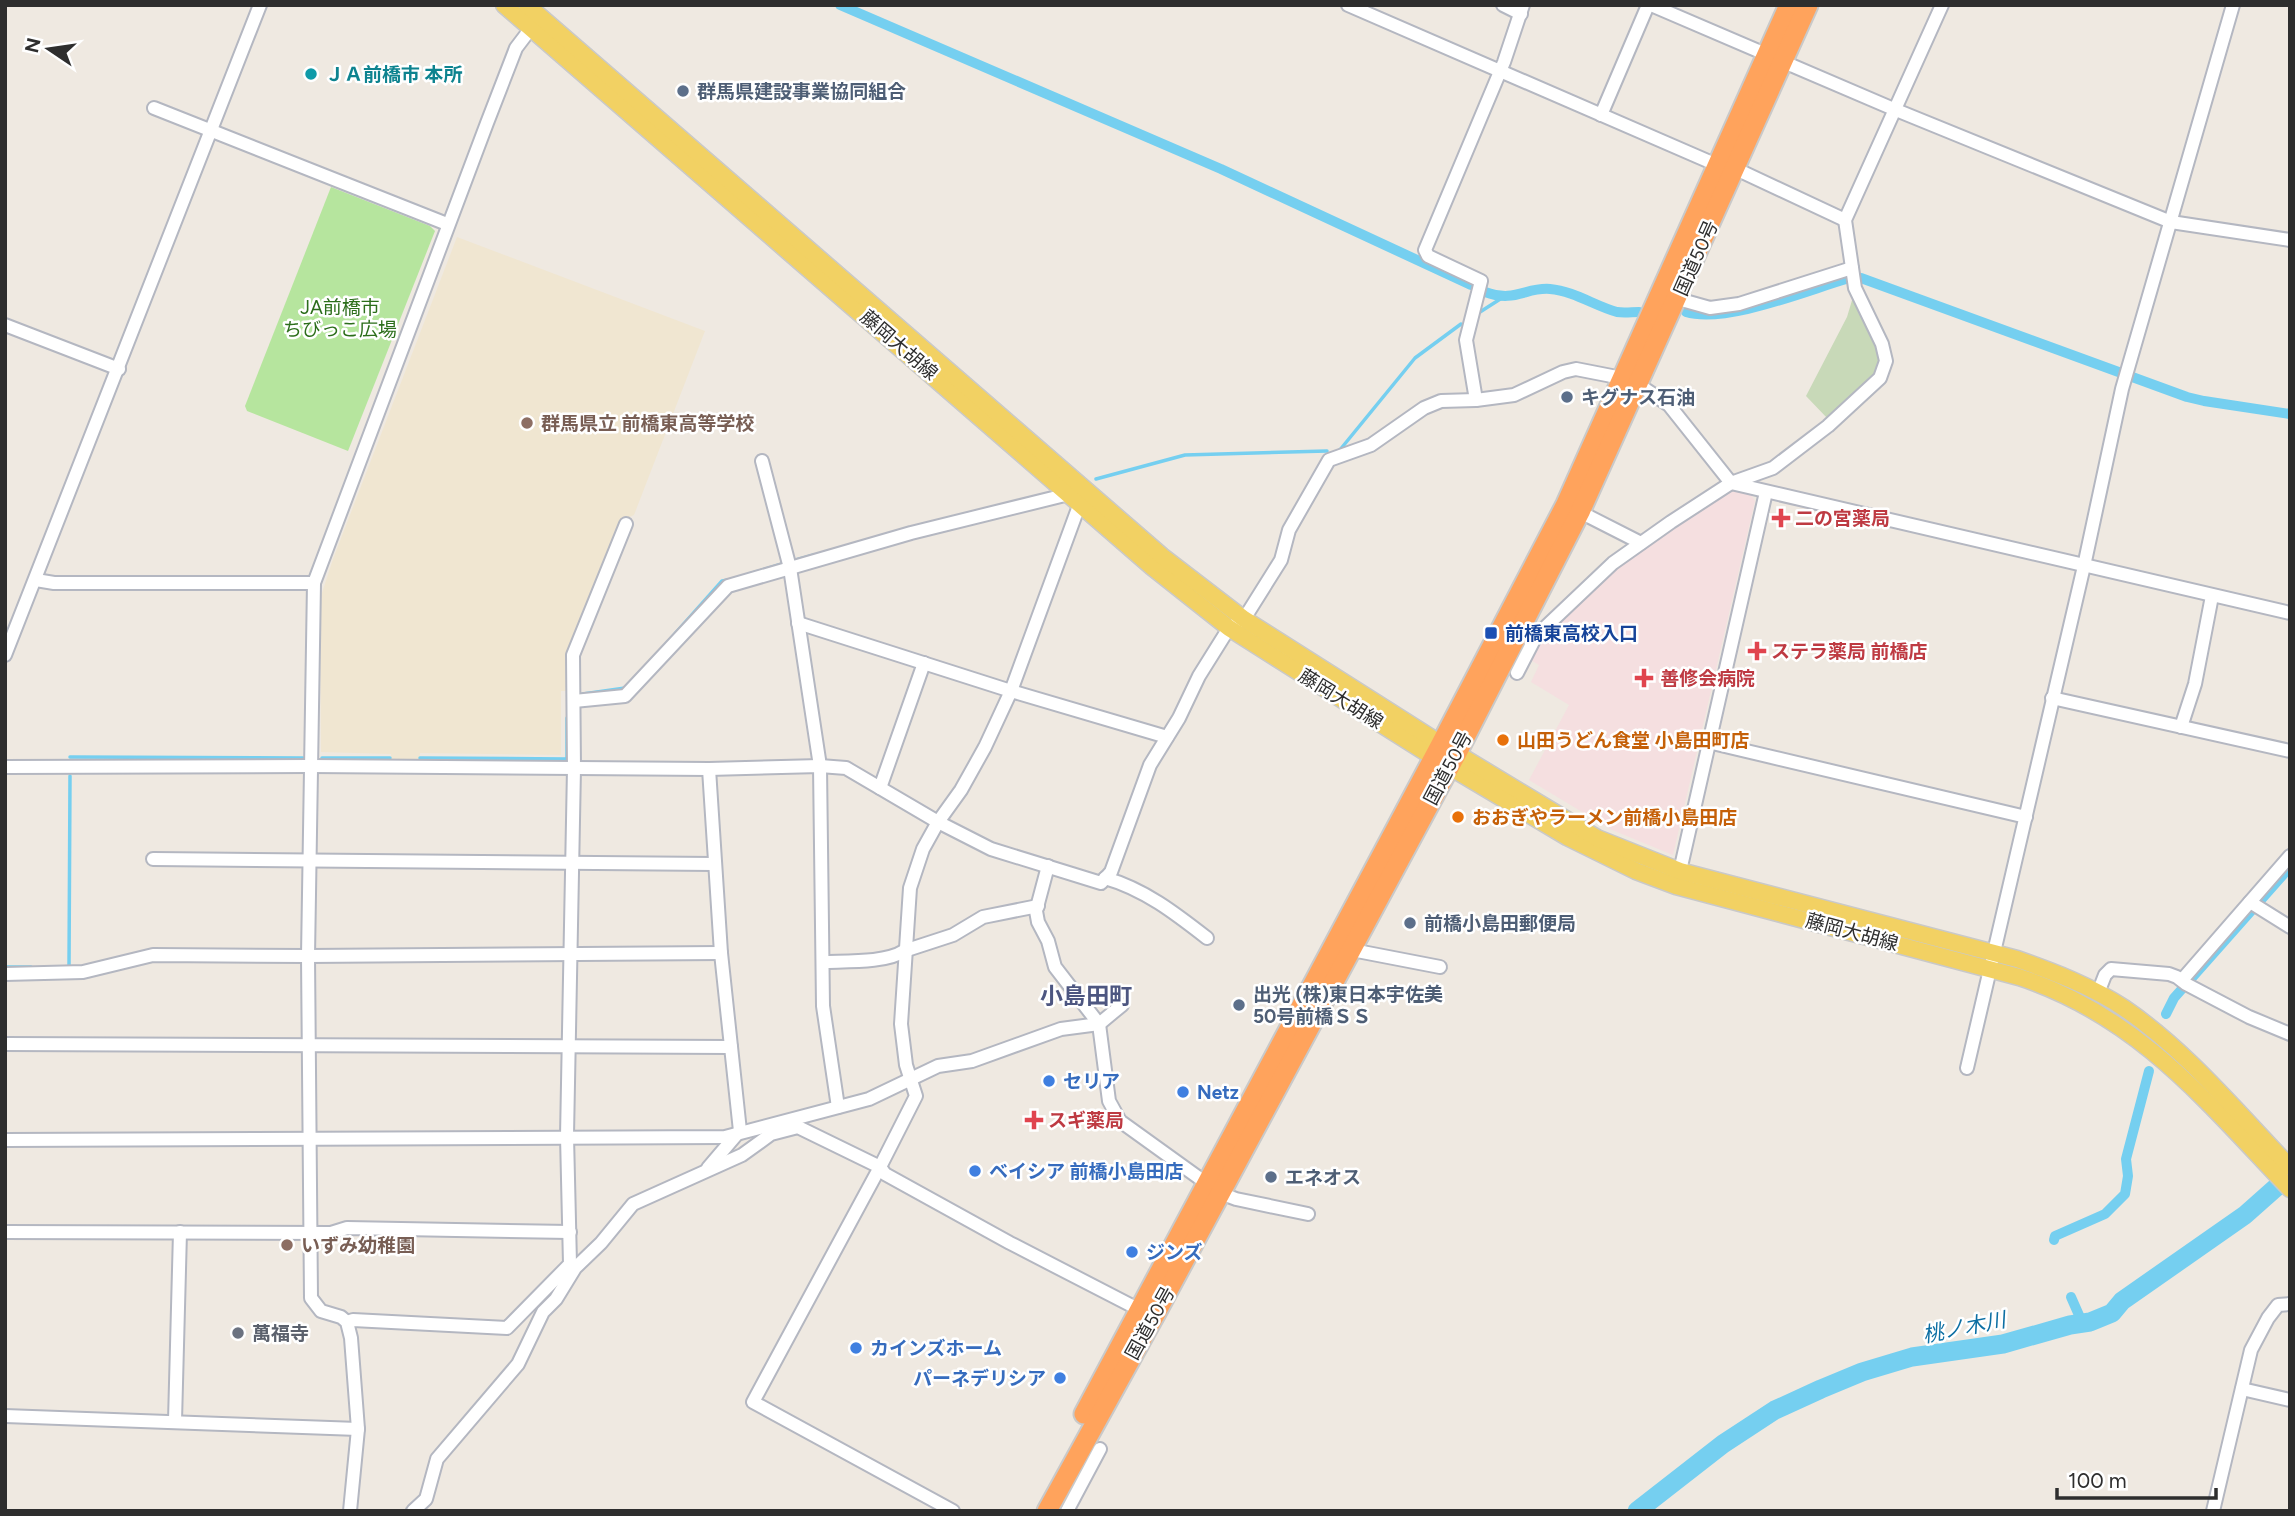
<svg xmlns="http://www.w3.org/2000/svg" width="2295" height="1516" viewBox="0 0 2295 1516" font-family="Figtree,'Noto Sans JP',sans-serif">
	<rect width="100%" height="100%" fill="#efe9e1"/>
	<!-- education -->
	<path fill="#f0e6d1" d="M457 237 705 331 634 515 620 521 619 529 571 651V691H561V755L420 753 419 761H391V754L321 752 320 599 333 559Z"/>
	<!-- medical -->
	<path fill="#f5dfe0" d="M1730 489 1751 495 1755 501 1673 855 1612 830 1529 780 1569 705 1531 682 1539 665 1529 659 1543 634 1617 565Z"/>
	<!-- green -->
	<path fill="#b6e59e" d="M331 187 430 226 435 231 348 451 247 411 245 406Z"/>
	<!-- cemetery -->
	<path fill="#c8d9b8" d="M1853 297 1858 300 1881 358 1879 369 1874 376 1828 419 1806 396 1847 317Z"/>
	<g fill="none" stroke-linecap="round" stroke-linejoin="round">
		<!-- stream -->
		<g stroke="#75cff0" stroke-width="3.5">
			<path d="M1480 312 1505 296"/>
			<path d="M1339 451 1415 358 1461 324"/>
			<path d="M1096 479 1185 455 1327 451"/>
			<path d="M796 560 814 555"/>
			<path d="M749 574 782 564"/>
			<path d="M666 644 722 581 728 580"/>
			<path d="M583 694 625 688"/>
			<path d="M70 757 303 758"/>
			<path d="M322 758H390"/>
			<path d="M420 758 567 759V718"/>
			<path d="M5 967H31"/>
			<path d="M67 967H69L70 776"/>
		</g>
		<!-- canal -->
		<g stroke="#75cff0" stroke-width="10">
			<path d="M840 5 1221 169 1471 285"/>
			<path d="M1485 292C1515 303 1526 287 1550 289 1574 291 1595 306 1617 312 1624 313 1632 312 1639 312"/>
			<path d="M1686 312C1725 324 1805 291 1846 279L1861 278 2187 397 2204 401 2290 414"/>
			<path d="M2166 1014 2174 998 2290 867"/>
			<path d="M2054 1240 2055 1236 2105 1214 2125 1194 2128 1176 2126 1159 2149 1071"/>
			<path d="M2071 1297 2082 1322"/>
		</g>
		<!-- river -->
		<path stroke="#75cff0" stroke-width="19" d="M1637 1511 1723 1444 1775 1410 1821 1389 1862 1372 1912 1357 2003 1344 2070 1325 2090 1322 2112 1313 2122 1301 2245 1215 2290 1175"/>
		<!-- minor casing -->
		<g stroke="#b4b7c1" stroke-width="16">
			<g id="minor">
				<path d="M1348 5 1717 165"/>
				<path d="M1503 5 1521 14"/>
				<path d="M1523 5 1504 62 1425 250 1428 256 1481 281 1466 340 1476 400 1514 395 1563 372 1576 369 1622 378 1639 385 1669 405 1731 483 2290 613"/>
				<path d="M1651 5 1896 110 2171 222 2290 240"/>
				<path d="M154 108 447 224"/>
				<path d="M1601 115 1648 5"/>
				<path d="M1736 169 1845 220"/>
				<path d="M1678 299 1710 308 1739 304 1852 268"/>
				<path d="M5 325 119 369"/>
				<path d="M762 461 790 568 820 766 823 1006 838 1107"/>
				<path d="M1580 512 1641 543"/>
				<path d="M36 580 54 583H314"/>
				<path d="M798 623 1011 691 1167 737"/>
				<path d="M5 655 260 5"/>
				<path d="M1517 673 1536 636 1613 563 1671 522 1731 483 1773 468 1828 426 1880 378 1886 361 1882 344 1855 288 1845 220 1942 5"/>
				<path d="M2052 698 2290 751"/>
				<path d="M574 701 625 696 728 586 911 533 1069 494"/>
				<path d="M2181 727 2195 684 2212 596"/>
				<path d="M1708 742 2026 817"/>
				<path d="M5 767 310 766 709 769 820 766 846 768 938 822 991 849 1101 883 1111 872 1150 765 1179 718 1199 676 1229 628 1244 619 1281 560 1289 530 1329 460 1371 445 1424 408 1441 401 1476 400"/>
				<path d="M709 769 721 953 740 1131"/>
				<path d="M880 788 924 663"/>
				<path d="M153 859 714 864"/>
				<path d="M1048 866 1036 911 1038 922 1048 941 1055 967 1099 1024 1109 1101 1120 1121 1220 1193 1236 1199 1308 1214"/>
				<path d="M1680 871 1766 492"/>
				<path d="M1105 878C1144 889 1175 913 1207 938"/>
				<path d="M2250 902 2290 927"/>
				<path d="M1352 950 1440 967"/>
				<path d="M823 962C846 961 886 963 904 951L953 935 983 917 1038 906"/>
				<path d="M5 974 83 972 153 955 308 956 721 953"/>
				<path d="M2182 980 2290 856"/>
				<path d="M2098 993 2105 975 2111 969 2169 974 2177 977 2186 984 2249 1017 2290 1034"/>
				<path d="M5 1044 731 1047"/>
				<path d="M1967 1068 2084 566 2122 389 2233 5"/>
				<path d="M5 1140 725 1137 869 1099 938 1066 972 1061 1061 1029 1099 1024 1122 1005"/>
				<path d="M708 1168 737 1134"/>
				<path d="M5 1232 331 1233 347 1228 570 1232"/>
				<path d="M347 1322 353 1320 507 1328 570 1264 567 1136 574 768 573 655 626 524"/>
				<path d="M2242 1389 2290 1400"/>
				<path d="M5 1416 358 1429"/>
				<path d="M175 1421 180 1232"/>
				<path d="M350 1511 358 1429 351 1338 347 1322 341 1317 321 1311 311 1298 308 956 314 583 487 123 516 48 535 23"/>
				<path d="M413 1511 426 1499 437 1459 518 1364 543 1312 556 1299 575 1268 601 1243 633 1204 742 1155 771 1134 798 1127 880 1167 885 1174 1010 1243 1140 1310"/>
				<path d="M953 1511 753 1402 880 1167 916 1096 906 1065 901 1024 910 888 923 849 938 822 961 790 985 747 1011 691 1080 503"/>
				<path d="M1067 1511 1100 1449"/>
				<path d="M2213 1511 2251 1350 2268 1318 2278 1305 2290 1304"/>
			</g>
		</g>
		<!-- major casing -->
		<g stroke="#c9c9c9" stroke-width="19">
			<g id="major">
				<path d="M504 5 1152 567 1229 628 1433 757 1567 837 1636 871 1676 886 2019 977C2138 1016 2206 1101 2290 1189"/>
				<path d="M527 5 1162 556 1244 619 1441 744 1597 838 1680 871 2017 959C2054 972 2091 986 2124 1008 2187 1051 2237 1112 2290 1167"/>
			</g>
		</g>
		<!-- highway casing -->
		<g stroke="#c9c9c9" stroke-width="23">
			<g id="highway">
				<path d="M1084 1414 1441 744 1566 504 1789 5"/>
				<path d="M1047 1511 1156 1313 1457 753 1580 512 1808 5"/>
			</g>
		</g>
		<!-- minor -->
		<use href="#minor" stroke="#fff" stroke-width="12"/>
		<!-- major -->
		<use href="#major" stroke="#f2d163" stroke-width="16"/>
		<!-- highway -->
		<use href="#highway" stroke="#ffa35c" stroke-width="19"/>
	</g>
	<!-- markers -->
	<circle fill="#0f9aa8" stroke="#fff" stroke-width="2.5" cx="311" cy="74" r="7"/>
	<g fill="#5c6f8a" stroke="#fff" stroke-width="2.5">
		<circle cx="683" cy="91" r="7"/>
		<circle cx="1567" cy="397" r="7"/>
		<circle cx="1410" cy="923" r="7"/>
		<circle cx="1239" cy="1005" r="7"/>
		<circle cx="1271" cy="1177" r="7"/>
	</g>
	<g fill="#8d6e63" stroke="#fff" stroke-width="2.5">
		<circle cx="527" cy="423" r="7"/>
		<circle cx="287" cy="1245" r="7"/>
	</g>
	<g fill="#e0444e" stroke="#fff" stroke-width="2.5">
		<path d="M1777.5 507.5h7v7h7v7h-7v7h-7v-7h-7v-7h7z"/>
		<path d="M1753.5 640.5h7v7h7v7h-7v7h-7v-7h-7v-7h7z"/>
		<path d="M1640.5 667.5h7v7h7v7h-7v7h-7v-7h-7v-7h7z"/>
		<path d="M1030.5 1109.5h7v7h7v7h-7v7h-7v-7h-7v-7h7z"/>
	</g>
	<rect fill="#1a4fb4" stroke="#fff" stroke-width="2.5" x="1484" y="626" width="14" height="14" rx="3.5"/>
	<g fill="#e8710a" stroke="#fff" stroke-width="2.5">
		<circle cx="1503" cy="740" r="7"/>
		<circle cx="1458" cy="817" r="7"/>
	</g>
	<g fill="#3f7fe0" stroke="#fff" stroke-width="2.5">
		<circle cx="1049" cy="1081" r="7"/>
		<circle cx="1183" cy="1092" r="7"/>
		<circle cx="975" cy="1171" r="7"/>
		<circle cx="1132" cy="1252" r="7"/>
		<circle cx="856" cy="1348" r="7"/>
		<circle cx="1060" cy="1378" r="7"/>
	</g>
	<circle fill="#6b7280" stroke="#fff" stroke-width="2.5" cx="238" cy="1333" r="7"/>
	<g text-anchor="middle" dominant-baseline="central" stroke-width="5" stroke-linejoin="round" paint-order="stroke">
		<!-- culture labels -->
		<g font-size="19" font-weight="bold" fill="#0d838f" stroke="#fff" text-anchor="start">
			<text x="325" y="74">ＪＡ前橋市 本所</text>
		</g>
		<!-- service labels -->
		<g font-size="19" font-weight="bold" fill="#4e5e75" stroke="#fff" text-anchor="start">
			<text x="697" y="91">群馬県建設事業協同組合</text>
			<text x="1581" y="397">キグナス石油</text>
			<text x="1424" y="923">前橋小島田郵便局</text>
			<text x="1253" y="994">出光 (株)東日本宇佐美<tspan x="1253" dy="22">50号前橋ＳＳ</tspan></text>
			<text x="1285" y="1177">エネオス</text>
		</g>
		<!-- street labels -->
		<g font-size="19" fill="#2e2e2e" stroke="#fff">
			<text transform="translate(1696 258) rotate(-66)">国道50号</text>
			<text transform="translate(899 345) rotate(41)">藤岡大胡線</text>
			<text transform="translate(1341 699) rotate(32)">藤岡大胡線</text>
			<text transform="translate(1448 768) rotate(-62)">国道50号</text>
			<text transform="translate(1852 932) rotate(15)">藤岡大胡線</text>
			<text transform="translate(1150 1323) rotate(-61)">国道50号</text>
		</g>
		<!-- park labels -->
		<g font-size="19" fill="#2c6e1b" stroke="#fff">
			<text x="340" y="307">JA前橋市<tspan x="340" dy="22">ちびっこ広場</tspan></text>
		</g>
		<!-- education labels -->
		<g font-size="19" font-weight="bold" fill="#785e54" stroke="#fff" text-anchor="start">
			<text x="541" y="423">群馬県立 前橋東高等学校</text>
			<text x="301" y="1245">いずみ幼稚園</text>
		</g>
		<!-- health labels -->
		<g font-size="19" font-weight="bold" fill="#be3a42" stroke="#fff" text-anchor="start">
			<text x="1795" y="518">二の宮薬局</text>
			<text x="1771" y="651">ステラ薬局 前橋店</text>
			<text x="1660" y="678">善修会病院</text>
			<text x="1048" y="1120">スギ薬局</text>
		</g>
		<!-- transit labels -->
		<g font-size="19" font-weight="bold" fill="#164399" stroke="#fff" text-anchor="start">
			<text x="1505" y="633">前橋東高校入口</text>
		</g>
		<!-- food labels -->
		<g font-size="19" font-weight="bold" fill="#c56008" stroke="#fff" text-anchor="start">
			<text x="1517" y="740">山田うどん食堂 小島田町店</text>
			<text x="1472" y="817">おおぎやラーメン前橋小島田店</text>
		</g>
		<!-- shop labels -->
		<g font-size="19" font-weight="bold" fill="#366cbe" stroke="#fff" text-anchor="start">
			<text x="1063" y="1081">セリア</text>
			<text x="1197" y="1092">Netz</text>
			<text x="989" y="1171">ベイシア 前橋小島田店</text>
			<text x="1146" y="1252">ジンズ</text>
			<text x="870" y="1348">カインズホーム</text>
			<text x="1046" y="1378" text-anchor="end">パーネデリシア</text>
		</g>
		<!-- worship labels -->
		<g font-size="19" font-weight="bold" fill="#5b616d" stroke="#fff" text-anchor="start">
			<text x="252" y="1333">萬福寺</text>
		</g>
		<!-- water labels -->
		<g font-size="21" font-style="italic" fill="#0d6fa3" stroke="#fff">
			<text transform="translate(1964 1327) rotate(-11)">桃ノ木川</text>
		</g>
		<!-- quarter labels -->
		<g font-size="23" font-weight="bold" fill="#4d5680" stroke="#fff">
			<text x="1086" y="996">小島田町</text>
		</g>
	</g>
	<!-- border -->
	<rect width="2295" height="1516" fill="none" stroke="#2e2e2e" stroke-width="14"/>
	<!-- north arrow -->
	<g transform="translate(49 49) rotate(283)" stroke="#ffffff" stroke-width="5" paint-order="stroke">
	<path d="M0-5L12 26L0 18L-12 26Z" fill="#2e2e2e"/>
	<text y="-10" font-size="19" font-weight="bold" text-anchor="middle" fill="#2e2e2e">N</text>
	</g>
	<!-- scale -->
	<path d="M2057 1488v10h159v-10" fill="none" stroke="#2e2e2e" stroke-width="3.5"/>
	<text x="2068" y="1488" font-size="21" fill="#2e2e2e" stroke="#ffffff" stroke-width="5" paint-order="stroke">100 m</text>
</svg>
